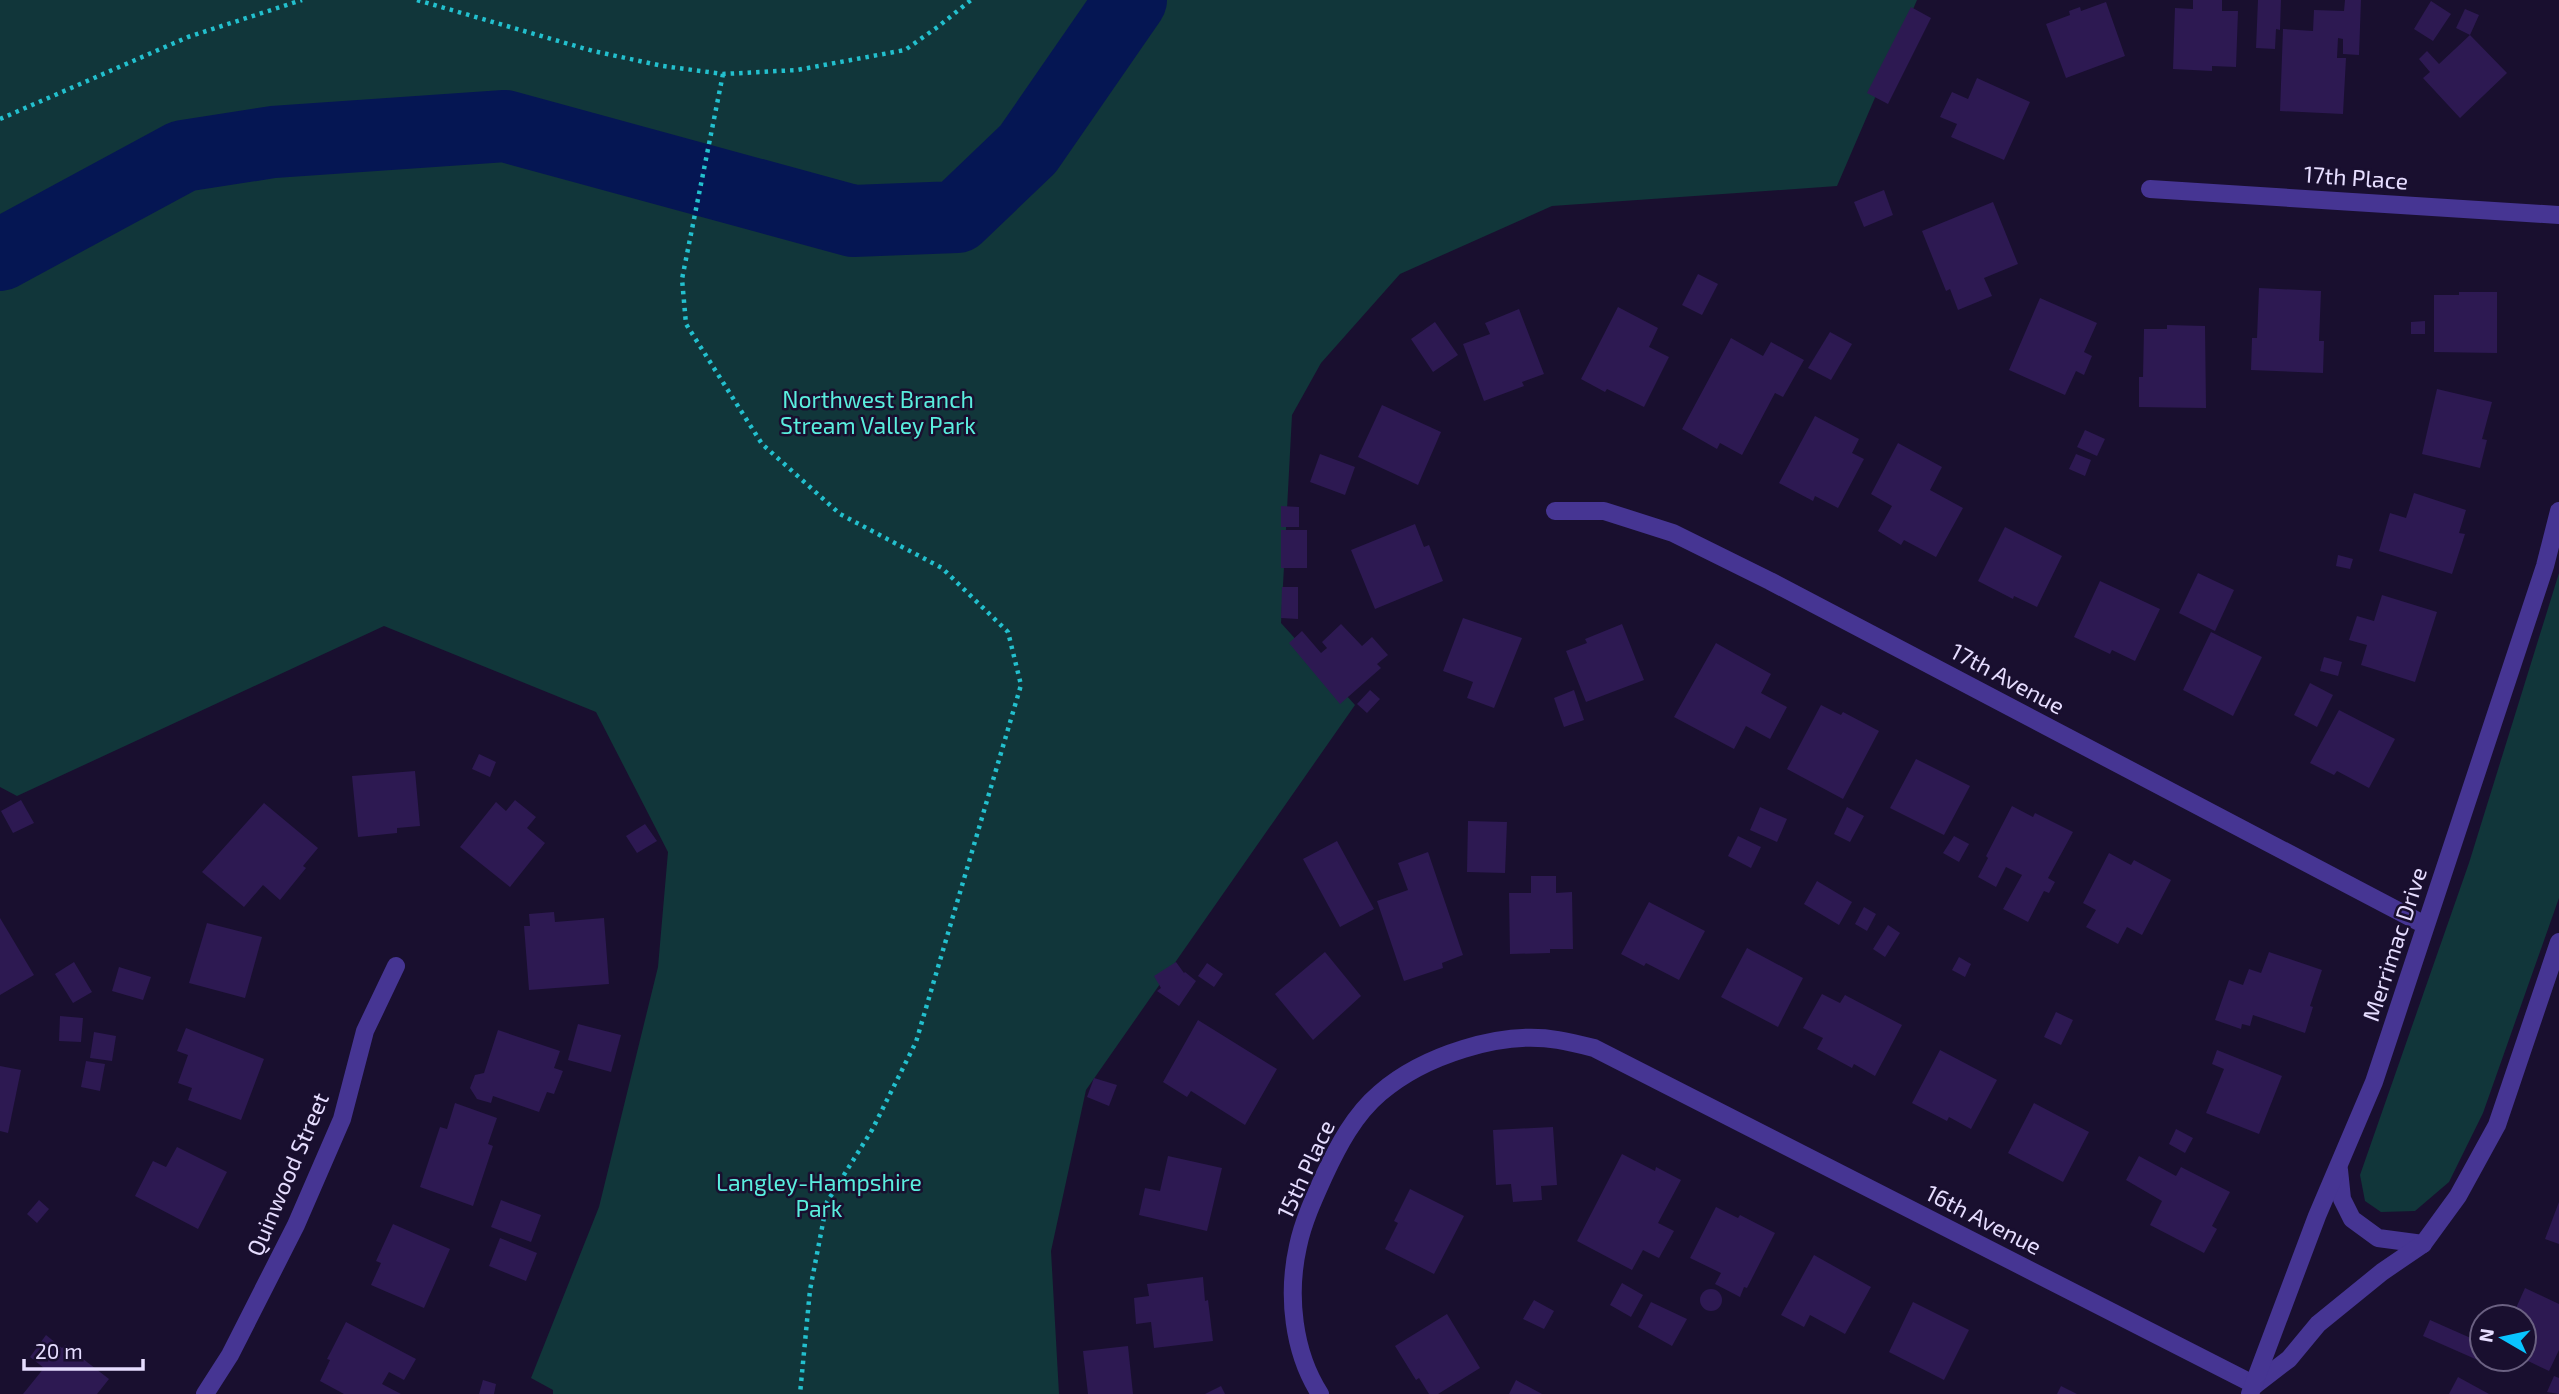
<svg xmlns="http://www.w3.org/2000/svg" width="2559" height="1394" viewBox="0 0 2559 1394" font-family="'Exo 2',sans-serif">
	<rect width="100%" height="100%" fill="#190f2f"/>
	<!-- green -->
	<g fill="#11363a">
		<path d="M0 0H1917L1837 186 1552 206 1400 274 1321 363 1292 415 1281 623 1355 705 1086 1090 1051 1251 1059 1394H553V1390L531 1378 599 1207 658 967 668 852 596 712 384 626 17 796 0 787Z"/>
		<path d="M2559 573V898L2483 1113 2449 1182 2415 1211 2381 1212 2365 1201 2360 1175 2469 863Z"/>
	</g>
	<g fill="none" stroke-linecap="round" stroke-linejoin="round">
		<!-- river -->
		<path stroke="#051653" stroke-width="72" d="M0 255 183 156 273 142 505 126 853 221 957 217 1028 149 1131 0"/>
	</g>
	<!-- building -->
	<g fill="#2d1952">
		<path d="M2193 0H2222V11H2238L2236 67 2212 66V71L2173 69 2175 8 2193 9Z"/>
		<path d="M2258 0H2281L2280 30 2276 29 2275 49 2256 48Z"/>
		<path d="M2345 0H2361L2359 55 2343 54V39L2338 38 2337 58H2346L2343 114 2280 111 2283 29 2313 31 2314 10 2344 11Z"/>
		<path d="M2431 1 2451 14 2433 41 2414 29Z"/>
		<path d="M2106 2 2125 56 2066 78 2046 24 2070 15 2069 11 2080 7 2081 11Z"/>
		<path d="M1911 7 1931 18 1888 104 1867 93Z"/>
		<path d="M2465 9 2479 15 2470 35 2456 28Z"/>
		<path d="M2470 35 2507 73 2460 118 2423 78 2430 72 2419 59 2427 51 2439 64Z"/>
		<path d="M1977 78 2030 102 2004 160 1951 137 1957 124 1940 117 1952 92 1968 99Z"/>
		<path d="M1884 190 1893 215 1864 227 1854 202Z"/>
		<path d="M1993 202 2018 264 1984 278 1992 296 1958 310 1950 289 1946 291 1922 231Z"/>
		<path d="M1698 274 1718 284 1702 315 1682 305Z"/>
		<path d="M2259 288 2321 291 2319 341H2324L2323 373 2251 370 2252 338H2257Z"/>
		<path d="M2459 292H2497V353L2434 352V295H2459Z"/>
		<path d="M2040 298 2097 323 2084 352 2092 356 2084 375 2076 371 2065 395 2009 370Z"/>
		<path d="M1618 307 1658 328 1649 347 1669 357 1644 407 1607 389 1605 392 1581 379Z"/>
		<path d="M1519 309 1544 374 1522 382 1524 386 1484 401 1463 344 1490 334 1485 323Z"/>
		<path d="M2425 321V334H2411V322Z"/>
		<path d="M1435 322 1458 355 1433 372 1411 339Z"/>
		<path d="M2167 325 2205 326 2206 408 2139 407V377H2143L2144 329H2167Z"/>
		<path d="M1830 332 1852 344 1831 380 1808 368Z"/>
		<path d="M1731 338 1763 356 1771 342 1804 360 1783 397 1775 393 1742 455 1720 443 1717 449 1682 429Z"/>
		<path d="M2437 389 2492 402 2482 439 2487 440 2480 468 2422 454Z"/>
		<path d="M1382 405 1441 432 1418 485 1358 457Z"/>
		<path d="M1815 416 1859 439 1852 453 1864 459 1838 508 1815 496 1813 501 1779 483Z"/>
		<path d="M2085 430 2105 439 2097 456 2077 447Z"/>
		<path d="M1898 443 1942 467 1930 490 1963 508 1936 557 1904 540 1901 545 1878 531 1892 506 1871 494Z"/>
		<path d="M1320 454 1355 467 1345 495 1310 482Z"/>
		<path d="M2076 454 2091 460 2085 476 2069 469Z"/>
		<path d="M2414 493 2466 510 2459 533 2465 534 2452 574 2379 551 2390 513 2406 518Z"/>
		<path d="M1281 506 1299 507V527H1281Z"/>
		<path d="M1415 524 1424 547 1429 545 1443 581 1375 609 1351 550Z"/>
		<path d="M2005 527 2062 556 2037 607 2014 596 2013 599 1978 581Z"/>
		<rect x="1281" y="530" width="26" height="38"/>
		<path d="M2338 555 2353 559 2350 569 2336 566Z"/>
		<path d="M2198 573 2234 590 2215 631 2179 613Z"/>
		<path d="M2100 581 2160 609 2135 661 2112 650 2110 654 2074 637Z"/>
		<path d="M1282 587H1298V619L1281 618Z"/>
		<path d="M2382 595 2437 612 2415 682 2361 665 2367 645 2349 640 2357 616 2374 621Z"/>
		<path d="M1463 618 1522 638 1494 708 1467 698 1473 682 1443 671Z"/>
		<path d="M1341 624 1362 646 1372 637 1388 655 1377 664 1381 668 1340 704 1289 643 1302 631 1321 653 1327 648 1322 642Z"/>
		<path d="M1622 624 1644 680 1586 702 1566 651 1587 643 1585 639Z"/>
		<path d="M2211 632 2262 657 2233 716 2183 690Z"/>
		<path d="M1716 643 1771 674 1761 693 1787 707 1770 739 1746 726 1734 749 1674 717Z"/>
		<path d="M2324 657 2342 662 2338 676 2320 671Z"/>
		<path d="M2310 683 2333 695 2317 727 2294 715Z"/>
		<path d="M1370 690 1380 699 1367 713 1357 704Z"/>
		<path d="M1574 690 1584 720 1564 727 1554 698Z"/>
		<path d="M1821 705 1841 715 1843 712 1879 731 1843 799 1787 769Z"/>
		<path d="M2339 710 2395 739 2369 788 2337 771 2334 775 2310 763Z"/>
		<path d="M479 754 496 762 490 777 472 769Z"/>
		<path d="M1916 759 1970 786 1944 835 1890 808Z"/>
		<path d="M415 771 420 826 397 828V833L358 837 352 776Z"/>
		<path d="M21 800 34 823 13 833 1 811Z"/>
		<path d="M515 800 536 817 527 828 545 843 510 887 460 847 496 802 506 811Z"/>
		<path d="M264 803 318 848 303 866 306 868 280 900 263 885 244 907 202 872Z"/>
		<path d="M2012 806 2033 817 2035 813 2073 832 2048 878 2055 882 2049 893 2044 891 2028 922 2003 909 2022 875 2006 867 1996 887 1978 877 1988 858 1986 856Z"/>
		<path d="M1760 807 1787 819 1777 842 1750 830Z"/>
		<path d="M1847 807 1864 816 1850 842 1834 834Z"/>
		<path d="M1468 821 1507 822 1505 873 1467 872Z"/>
		<path d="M645 824 657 841 637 853 626 836Z"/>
		<path d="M1738 836 1761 847 1751 868 1728 856Z"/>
		<path d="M1954 836 1969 844 1959 862 1943 853Z"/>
		<path d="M1337 841 1374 909 1340 927 1303 859Z"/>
		<path d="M1428 852 1463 955 1442 963 1443 968 1404 981 1377 901 1408 890 1398 863Z"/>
		<path d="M2109 853 2131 865 2134 860 2171 880 2142 935 2127 927 2118 944 2086 927 2096 910 2083 903Z"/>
		<path d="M1531 876H1556V893L1572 892 1573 949H1550V953L1510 954 1509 893H1531Z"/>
		<path d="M1817 881 1852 902 1839 925 1804 904Z"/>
		<path d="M1649 902 1705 931 1679 980 1646 963 1644 966 1621 954Z"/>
		<path d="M1864 907 1876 914 1867 931 1855 924Z"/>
		<path d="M554 912 555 922 604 918 609 984 529 990 524 926H530L529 914Z"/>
		<path d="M0 918 34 975 0 995Z"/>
		<path d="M207 923 262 937 245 998 189 983Z"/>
		<path d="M1888 925 1900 933 1885 957 1873 949Z"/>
		<path d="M1747 948 1803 978 1778 1027 1721 997Z"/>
		<path d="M1325 952 1361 996 1313 1040 1275 994Z"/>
		<path d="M2269 952 2322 970 2310 1006 2313 1007 2305 1033 2253 1015 2250 1026 2242 1024 2241 1029 2215 1020 2229 980 2243 985 2249 969 2261 973Z"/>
		<path d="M1959 957 1971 964 1965 977 1952 970Z"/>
		<path d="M74 962 92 992 73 1003 55 974Z"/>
		<path d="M1176 962 1184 973 1185 972 1196 981 1179 1006 1157 991 1161 988 1154 976Z"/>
		<path d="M1207 963 1223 974 1214 987 1198 976Z"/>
		<path d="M119 967 151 977 143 1000 112 991Z"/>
		<path d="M1822 994 1840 1003 1845 995 1902 1025 1875 1076 1854 1064 1852 1068 1817 1049 1823 1038 1803 1028Z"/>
		<path d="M2056 1012 2073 1020 2061 1045 2044 1037Z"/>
		<path d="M60 1016 83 1018 81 1042 59 1041Z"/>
		<path d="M1198 1020 1277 1069 1245 1125 1191 1091 1187 1097 1163 1082Z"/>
		<path d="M578 1024 621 1035 611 1072 568 1060Z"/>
		<path d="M186 1028 264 1059 241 1120 188 1100 192 1088 178 1083 188 1055 177 1051Z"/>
		<path d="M498 1030 560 1051 554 1068 563 1071 554 1094 547 1092 539 1112 493 1096 491 1103 477 1099 470 1088 475 1075 484 1073Z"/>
		<path d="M94 1032 116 1036 112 1061 90 1058Z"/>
		<path d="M1940 1050 1997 1080 1971 1129 1949 1117 1947 1121 1912 1103Z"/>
		<path d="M2217 1050 2282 1076 2259 1134 2206 1113 2224 1069 2212 1064Z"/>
		<path d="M86 1061 105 1064 100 1091 81 1087Z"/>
		<path d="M0 1066 21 1070 8 1133 0 1131Z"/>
		<path d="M1094 1078 1117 1085 1109 1106 1087 1097Z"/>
		<path d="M455 1103 497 1118 488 1144 493 1146 473 1206 420 1187 440 1127 447 1129Z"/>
		<path d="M2034 1103 2089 1132 2063 1182 2008 1153Z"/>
		<path d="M1553 1127 1557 1185 1541 1186 1542 1200 1513 1202 1511 1184 1496 1185 1493 1130Z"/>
		<path d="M2176 1129 2193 1138 2185 1153 2169 1144Z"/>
		<path d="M177 1147 227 1172 198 1229 135 1196 153 1161 166 1167Z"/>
		<path d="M1622 1154 1655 1171 1656 1167 1681 1180 1658 1223 1674 1231 1659 1258 1643 1250 1632 1270 1577 1241Z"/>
		<path d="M1168 1156 1222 1168 1207 1231 1139 1215 1145 1188 1160 1191Z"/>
		<path d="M2139 1156 2176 1176 2181 1167 2230 1192 2212 1226 2217 1229 2204 1253 2150 1225 2162 1201 2126 1180Z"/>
		<path d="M1410 1189 1464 1216 1434 1274 1385 1249 1398 1223 1394 1221Z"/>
		<path d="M39 1200 49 1209 37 1223 27 1214Z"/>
		<path d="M501 1200 541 1215 531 1242 491 1227Z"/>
		<path d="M2559 1202V1244L2545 1239Z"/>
		<path d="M1716 1207 1738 1218 1740 1215 1775 1233 1747 1288 1744 1287 1740 1297 1715 1284 1721 1273 1690 1258Z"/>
		<path d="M393 1224 450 1249 424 1308 371 1285 381 1263 376 1261Z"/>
		<path d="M500 1238 537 1253 526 1281 489 1266Z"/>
		<path d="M1814 1255 1871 1287 1845 1334 1810 1315 1804 1327 1781 1315Z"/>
		<path d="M1203 1277 1205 1301 1208 1300 1213 1341 1154 1348 1151 1322 1136 1324 1134 1298 1149 1296 1147 1284Z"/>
		<path d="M1622 1283 1643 1295 1631 1317 1610 1305Z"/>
		<path d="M2525 1288 2559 1304V1350L2549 1371 2524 1359V1317H2512Z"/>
		<circle cx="1711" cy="1300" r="11"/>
		<path d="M1534 1300 1554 1311 1544 1329 1523 1319Z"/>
		<path d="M1651 1302 1687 1319 1672 1346 1638 1327Z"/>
		<path d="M1913 1302 1969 1330 1944 1380 1889 1352Z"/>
		<path d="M1447 1314 1480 1368 1438 1394H1429L1419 1378 1416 1380 1395 1346Z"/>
		<path d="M2430 1320 2482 1343V1359H2492L2489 1365 2423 1336Z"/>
		<path d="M346 1322 416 1359 404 1380 389 1372 382 1384 401 1394H344L320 1381 330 1360 327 1359Z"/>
		<path d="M46 1335 62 1348 65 1345 109 1379 97 1394H23L44 1368 30 1357Z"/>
		<path d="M1128 1346 1133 1394H1088L1083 1351Z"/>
		<path d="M2554 1376 2559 1378V1394L2547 1392Z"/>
		<path d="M2458 1377 2489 1394H2449Z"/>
		<path d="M483 1380 496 1384 494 1394H479Z"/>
		<path d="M1516 1380 1542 1394H1509Z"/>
		<path d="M1221 1386 1225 1394H1205Z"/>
		<path d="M2061 1386 2077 1394H2057Z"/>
	</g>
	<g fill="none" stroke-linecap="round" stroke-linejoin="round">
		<!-- path -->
		<g stroke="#23c0ce" stroke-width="4.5" stroke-dasharray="3.5 5" stroke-linecap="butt">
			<path d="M417 0 593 51 663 66 723 74 797 70 905 50 939 26 971 0"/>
			<path d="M723 74 682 279 686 324 762 444 840 514 942 568 1008 632 1021 685 916 1042 872 1130 827 1202 810 1290 800 1394"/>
			<path d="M0 119 188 37 302 0"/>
		</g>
		<!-- minor -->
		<g stroke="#463593" stroke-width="18">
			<path d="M2150 189 2559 215"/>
			<path d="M1555 511H1604L1673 533 1770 581 2425 925"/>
			<path d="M2339 1170 2342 1199 2352 1219 2378 1238 2423 1244"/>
			<path d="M2255 1385 2289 1359 2318 1324 2382 1272 2423 1244 2458 1196 2497 1125 2559 942"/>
			<path d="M205 1394 230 1355 296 1225 342 1119 365 1031 396 966"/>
			<path d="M1320 1394C1293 1352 1287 1295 1298 1246 1303 1222 1314 1198 1324 1176 1338 1146 1354 1115 1380 1093 1423 1056 1501 1030 1558 1040 1570 1042 1582 1045 1594 1048L2255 1385"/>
			<path d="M2250 1394 2317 1216 2374 1082 2545 566 2559 511"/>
		</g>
	</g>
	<g text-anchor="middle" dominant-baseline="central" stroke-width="5" stroke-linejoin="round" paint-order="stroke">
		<!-- street labels -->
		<g font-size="23" fill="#e6ddff" stroke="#190f2f">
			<text transform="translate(2356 177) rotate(4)">17th Place</text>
			<text transform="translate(2008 678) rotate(28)">17th Avenue</text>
			<text transform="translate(2394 944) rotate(-72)">Merrimac Drive</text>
			<text transform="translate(1305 1169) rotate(-65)">15th Place</text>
			<text transform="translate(287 1174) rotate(-67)">Quinwood Street</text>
			<text transform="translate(1984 1219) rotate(27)">16th Avenue</text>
		</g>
		<!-- park labels -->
		<g font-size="23" fill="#5aeede" stroke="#190f2f">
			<text x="878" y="399">Northwest Branch<tspan x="878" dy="26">Stream Valley Park</tspan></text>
			<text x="819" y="1182">Langley-Hampshire<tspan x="819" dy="26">Park</tspan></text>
		</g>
	</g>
	<!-- north arrow -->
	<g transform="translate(2503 1338) rotate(279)"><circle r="33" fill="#190f2f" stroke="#6b6182" stroke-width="2"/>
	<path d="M0-5L12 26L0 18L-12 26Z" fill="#09c4ff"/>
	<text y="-10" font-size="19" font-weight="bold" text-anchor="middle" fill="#e6ddff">N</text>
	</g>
	<!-- scale -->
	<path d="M24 1359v10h119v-10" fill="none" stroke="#e6ddff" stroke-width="3.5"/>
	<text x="35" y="1359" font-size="21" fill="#e6ddff" stroke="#190f2f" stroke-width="5" paint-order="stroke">20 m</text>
</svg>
